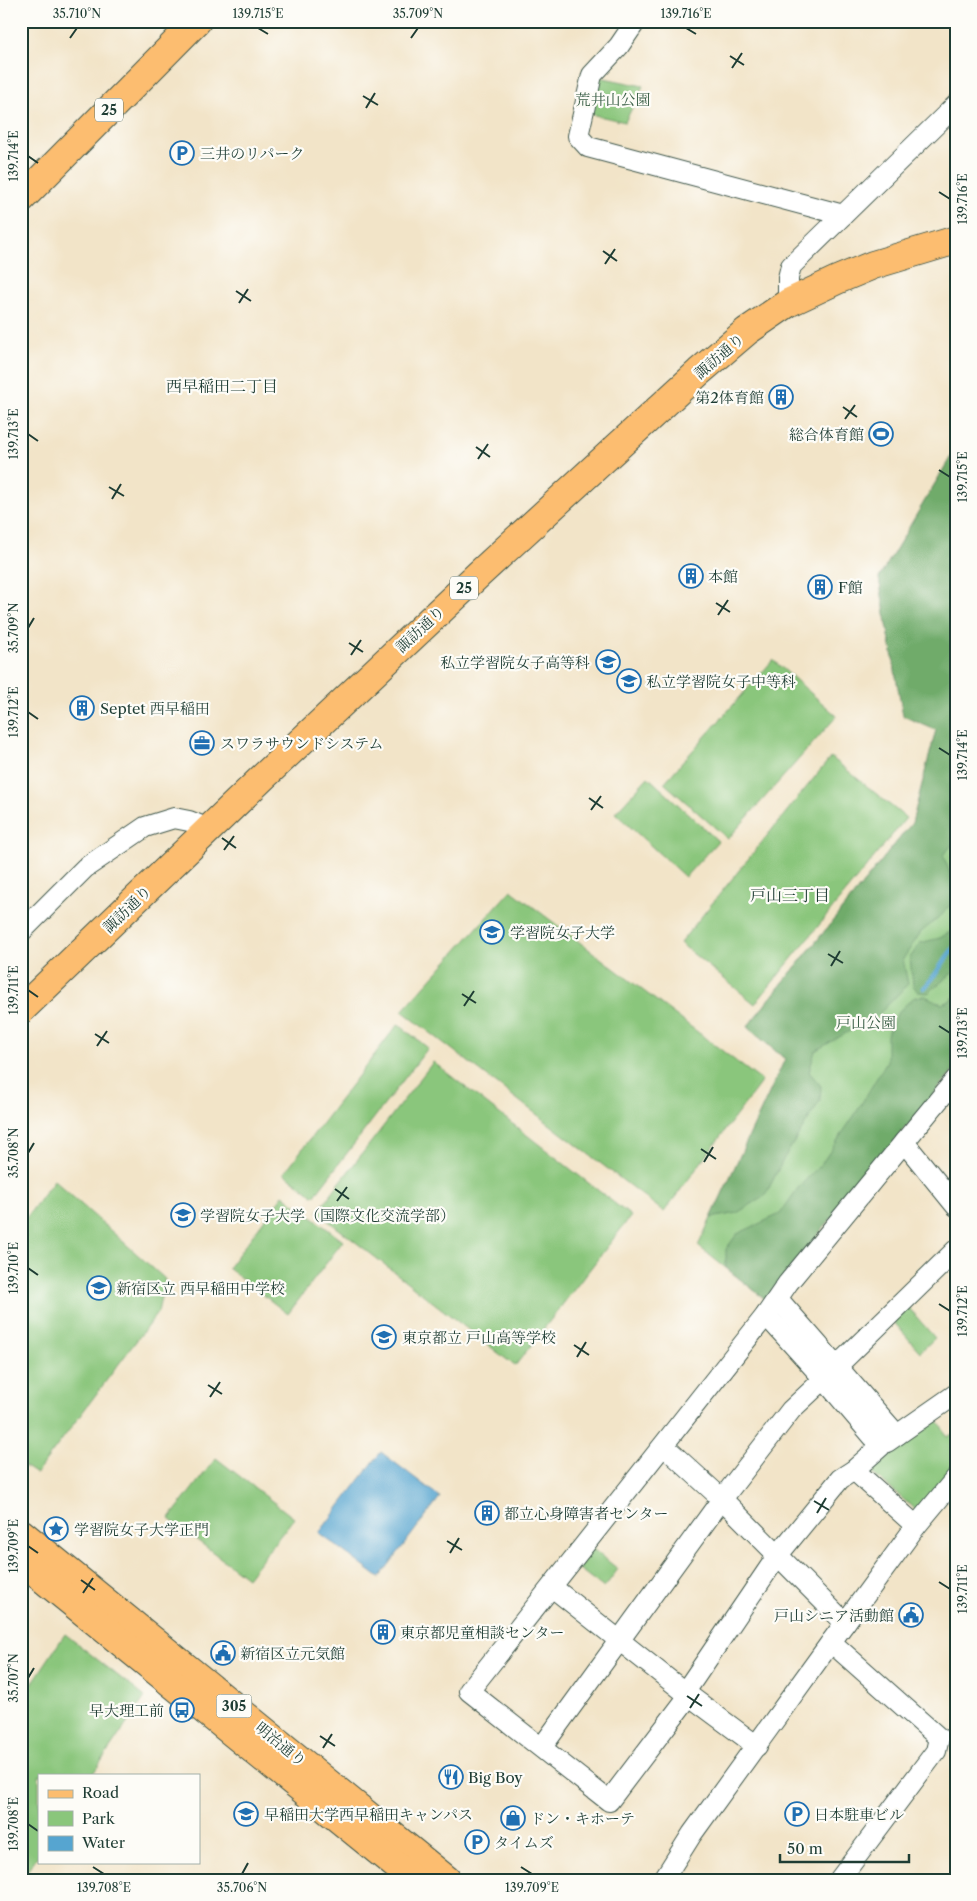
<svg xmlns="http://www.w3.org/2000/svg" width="977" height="1901" viewBox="0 0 977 1901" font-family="'Libre Caslon Text','Noto Serif JP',serif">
	<rect width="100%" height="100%" fill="#fdfcf7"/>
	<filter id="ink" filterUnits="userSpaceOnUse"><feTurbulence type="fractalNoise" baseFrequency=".02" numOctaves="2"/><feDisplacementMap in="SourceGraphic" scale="10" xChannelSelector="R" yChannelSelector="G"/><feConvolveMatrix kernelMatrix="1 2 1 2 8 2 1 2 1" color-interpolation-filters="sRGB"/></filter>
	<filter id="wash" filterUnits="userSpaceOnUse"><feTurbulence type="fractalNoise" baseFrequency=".0096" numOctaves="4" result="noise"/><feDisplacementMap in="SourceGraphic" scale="20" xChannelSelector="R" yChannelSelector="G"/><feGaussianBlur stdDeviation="1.12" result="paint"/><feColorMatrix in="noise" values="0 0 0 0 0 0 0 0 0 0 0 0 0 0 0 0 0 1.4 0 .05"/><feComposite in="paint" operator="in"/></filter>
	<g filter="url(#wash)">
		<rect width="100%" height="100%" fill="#f2e4c8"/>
		<!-- green -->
		<g fill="#8ac67b" stroke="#548258">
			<path d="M594 76 643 86 625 122 586 113Z"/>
			<path d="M956 448V1067L765 1299 698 1246 785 1059 747 1027 912 823 936 730 903 716 879 578Z"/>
			<path d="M773 660 837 716 728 839 664 783Z"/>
			<path d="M831 757 906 818 755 1004 680 943Z"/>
			<path d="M648 777 718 841 685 877 615 813Z"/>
			<path d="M511 890 762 1081 664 1212 402 1011Z"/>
			<path d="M398 1024 428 1048 314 1196 284 1173Z"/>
			<path d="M433 1062 631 1216 515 1366 317 1212Z"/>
			<path d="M54 1180 165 1279 158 1312 36 1474 21 1464V1225Z"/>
			<path d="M283 1195 343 1241 288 1314 228 1268Z"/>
			<path d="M907 1306 935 1338 920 1352 891 1319Z"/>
			<path d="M935 1417 948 1437 952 1434 956 1441V1466L916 1510 872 1473 907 1439Z"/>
			<path d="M216 1458 294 1518 247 1578 169 1519Z"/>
			<path d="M589 1546 618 1569 604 1588 574 1565Z"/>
			<path d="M65 1634 145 1697 92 1775H39V1854L21 1880V1700Z"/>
		</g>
		<!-- forest -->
		<g fill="#6fab6b" stroke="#477450">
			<path d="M956 448V841L943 855 955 886 956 898 940 917 921 932 903 959 908 984 879 1014 815 1051 809 1072 821 1086 820 1101 784 1158 765 1196 737 1213 711 1218 785 1059 747 1027 912 823 936 730 903 716 879 578Z"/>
			<path d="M956 928V970L928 993 918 992 913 985 910 958 920 943 940 938Z"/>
			<path d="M956 995V1067L765 1299 726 1268V1249L737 1234 780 1214 798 1188 822 1163 854 1116 887 1061V1035L898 1012 914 997 925 996 942 1004 951 1000Z"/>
		</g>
		<!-- water -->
		<path fill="#56a5d0" stroke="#3a7182" d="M381 1452 440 1497 379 1578 319 1533Z"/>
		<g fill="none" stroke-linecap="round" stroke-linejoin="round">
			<!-- stream -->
			<path stroke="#56a5d0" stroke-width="5" d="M924 988C937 976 943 959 956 946"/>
		</g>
	</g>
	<g filter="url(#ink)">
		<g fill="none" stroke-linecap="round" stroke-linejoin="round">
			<!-- street casing -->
			<g stroke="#3f564a" stroke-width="22">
				<g id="street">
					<path d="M636 21 619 46 592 75 578 136 588 147 843 215"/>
					<path d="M788 303V278L791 266 956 105"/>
					<path d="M21 932 85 868 145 827 174 818 189 821 211 830"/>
					<path d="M904 1142 956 1206"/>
					<path d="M778 1299 897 1435"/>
					<path d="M837 1366 956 1250"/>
					<path d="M887 1442 956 1394"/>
					<path d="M664 1446 722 1499 845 1623"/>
					<path d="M854 1470 916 1526"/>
					<path d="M552 1587 687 1694 689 1686 778 1555 840 1479 854 1470 881 1446 824 1379 766 1315"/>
					<path d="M831 1642 939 1738 936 1751 839 1880"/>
					<path d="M757 1746 687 1694 685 1701 609 1801 469 1691 766 1315 788 1283 956 1079"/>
					<path d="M542 1747 722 1499 791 1410 824 1379"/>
					<path d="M663 1880 692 1834 831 1642 916 1526 956 1478"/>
				</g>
			</g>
			<!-- primary casing -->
			<g stroke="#3f564a" stroke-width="30">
				<g id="primary">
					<path d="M21 199 197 21"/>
					<path d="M21 1010 260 780 478 575 699 372 747 331 788 303 837 280 873 265 956 240"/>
					<path d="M21 1533 447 1880"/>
					<path d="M21 1561 414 1880"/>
				</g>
			</g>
			<!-- street -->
			<use href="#street" stroke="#fff" stroke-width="20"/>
			<!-- primary -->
			<use href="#primary" stroke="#fcbd6f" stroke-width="28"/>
		</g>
	</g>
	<!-- ticks -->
	<path fill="none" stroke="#1f3d34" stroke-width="2" d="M258 28 268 34M686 28 696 34M70 38 77 28M411 38 418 28M730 56 744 65M732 68 742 53M363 96 378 105M366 108 375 93M28 156 38 163M939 192 950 199M603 251 617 261M605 264 615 249M236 291 251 301M239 303 248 289M843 407 857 417M845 419 855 405M28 434 38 441M476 447 490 457M478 459 488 444M939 470 950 477M109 487 124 496M112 499 121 484M716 603 730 612M718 615 728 600M28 628 34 618M349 643 363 652M351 655 361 640M28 712 38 719M939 748 950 755M589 798 603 808M591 810 601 796M222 838 236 848M224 850 234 836M828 954 843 963M831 966 840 951M28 990 38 997M462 994 476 1003M464 1006 474 991M939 1026 950 1033M95 1034 109 1043M97 1046 107 1031M701 1149 716 1159M28 1153 34 1143M704 1162 713 1147M335 1189 349 1199M337 1201 347 1187M28 1268 38 1275M939 1304 950 1311M574 1345 589 1355M577 1357 586 1342M208 1385 222 1394M210 1397 220 1382M814 1501 829 1510M817 1513 826 1498M447 1541 462 1550M28 1546 38 1553M450 1553 459 1538M81 1580 95 1590M939 1582 950 1589M83 1593 93 1578M28 1678 34 1668M687 1696 702 1706M690 1708 699 1694M320 1736 335 1746M323 1748 332 1734M28 1824 38 1831M93 1867 104 1874M521 1867 532 1874M242 1874 248 1863"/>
	<!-- icons -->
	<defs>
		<g id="parking-ring" transform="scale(1.25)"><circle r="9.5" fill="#fdfcf7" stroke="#1f6fb2" stroke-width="1.5"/><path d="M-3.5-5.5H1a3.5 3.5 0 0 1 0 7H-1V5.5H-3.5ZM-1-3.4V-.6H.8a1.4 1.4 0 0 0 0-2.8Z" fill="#1f6fb2"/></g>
		<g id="building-ring" transform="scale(1.25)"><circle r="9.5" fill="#fdfcf7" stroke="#1f6fb2" stroke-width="1.5"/><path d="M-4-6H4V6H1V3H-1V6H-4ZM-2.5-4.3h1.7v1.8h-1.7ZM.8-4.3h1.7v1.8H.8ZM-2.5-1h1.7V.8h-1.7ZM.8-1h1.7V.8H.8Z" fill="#1f6fb2"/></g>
		<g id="stadium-ring" transform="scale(1.25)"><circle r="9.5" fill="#fdfcf7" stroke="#1f6fb2" stroke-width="1.5"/><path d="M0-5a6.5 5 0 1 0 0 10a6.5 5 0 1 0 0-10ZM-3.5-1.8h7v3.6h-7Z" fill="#1f6fb2"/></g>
		<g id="school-ring" transform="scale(1.25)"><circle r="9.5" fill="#fdfcf7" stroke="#1f6fb2" stroke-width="1.5"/><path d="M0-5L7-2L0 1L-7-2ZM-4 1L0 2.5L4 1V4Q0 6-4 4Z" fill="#1f6fb2"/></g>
		<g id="office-ring" transform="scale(1.25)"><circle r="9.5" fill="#fdfcf7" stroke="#1f6fb2" stroke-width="1.5"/><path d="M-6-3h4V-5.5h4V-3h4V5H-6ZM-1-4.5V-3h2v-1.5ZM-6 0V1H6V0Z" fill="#1f6fb2"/></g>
		<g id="university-ring" transform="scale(1.25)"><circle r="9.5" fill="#fdfcf7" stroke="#1f6fb2" stroke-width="1.5"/><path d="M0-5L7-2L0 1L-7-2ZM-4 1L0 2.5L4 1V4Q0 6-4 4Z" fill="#1f6fb2"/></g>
		<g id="sight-ring" transform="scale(1.25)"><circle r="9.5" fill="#fdfcf7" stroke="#1f6fb2" stroke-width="1.5"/><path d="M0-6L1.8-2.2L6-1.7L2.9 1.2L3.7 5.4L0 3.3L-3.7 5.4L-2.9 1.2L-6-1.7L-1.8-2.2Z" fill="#1f6fb2"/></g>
		<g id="civic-ring" transform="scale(1.25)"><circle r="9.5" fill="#fdfcf7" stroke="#1f6fb2" stroke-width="1.5"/><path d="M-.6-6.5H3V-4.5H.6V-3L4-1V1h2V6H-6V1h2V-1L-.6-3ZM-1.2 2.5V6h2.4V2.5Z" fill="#1f6fb2"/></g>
		<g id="bus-ring" transform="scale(1.25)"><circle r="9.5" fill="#fdfcf7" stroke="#1f6fb2" stroke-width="1.5"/><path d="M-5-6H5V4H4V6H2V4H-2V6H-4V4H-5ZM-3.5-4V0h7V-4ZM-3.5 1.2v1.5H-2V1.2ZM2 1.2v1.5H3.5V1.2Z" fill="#1f6fb2"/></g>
		<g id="restaurant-ring" transform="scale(1.25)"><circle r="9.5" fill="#fdfcf7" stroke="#1f6fb2" stroke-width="1.5"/><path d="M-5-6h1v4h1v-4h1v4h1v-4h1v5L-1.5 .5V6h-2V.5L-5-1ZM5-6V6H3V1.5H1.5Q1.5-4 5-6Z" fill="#1f6fb2"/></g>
		<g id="shop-ring" transform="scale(1.25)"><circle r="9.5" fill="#fdfcf7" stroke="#1f6fb2" stroke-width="1.5"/><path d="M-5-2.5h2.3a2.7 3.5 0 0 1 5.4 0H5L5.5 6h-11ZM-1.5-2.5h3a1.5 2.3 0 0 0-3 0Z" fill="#1f6fb2"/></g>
	</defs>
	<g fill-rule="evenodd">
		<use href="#parking-ring" x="182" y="153"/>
		<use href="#building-ring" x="781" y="397"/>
		<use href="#stadium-ring" x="881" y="434"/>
		<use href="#building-ring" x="691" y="576"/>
		<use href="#building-ring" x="820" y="587"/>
		<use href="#school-ring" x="608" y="662"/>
		<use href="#school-ring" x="629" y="681"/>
		<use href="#building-ring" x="82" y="708"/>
		<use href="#office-ring" x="202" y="743"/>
		<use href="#university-ring" x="492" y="932"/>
		<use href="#university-ring" x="183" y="1215"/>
		<use href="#school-ring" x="99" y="1288"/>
		<use href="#school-ring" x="384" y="1337"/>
		<use href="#building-ring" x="487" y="1513"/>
		<use href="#sight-ring" x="56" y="1529"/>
		<use href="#civic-ring" x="911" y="1615"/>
		<use href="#building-ring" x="383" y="1632"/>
		<use href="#civic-ring" x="223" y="1653"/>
		<use href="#bus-ring" x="182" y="1710"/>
		<use href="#restaurant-ring" x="451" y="1777"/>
		<use href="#university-ring" x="246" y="1814"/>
		<use href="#parking-ring" x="797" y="1814"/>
		<use href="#shop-ring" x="513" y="1818"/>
		<use href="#parking-ring" x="477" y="1842"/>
	</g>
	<g text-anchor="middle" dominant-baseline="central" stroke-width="4.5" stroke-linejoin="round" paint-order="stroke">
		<!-- shield labels -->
		<g fill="#fdfcf7" stroke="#62766e" stroke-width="1">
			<rect x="95" y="98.5" width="28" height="23" rx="4"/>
			<rect x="450" y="576.5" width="28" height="23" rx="4"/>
			<rect x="216.5" y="1694.5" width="35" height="23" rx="4"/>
		</g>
		<g font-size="14" font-weight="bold" fill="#1f3d34">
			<text x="109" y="110">25</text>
			<text x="464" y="588">25</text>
			<text x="234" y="1706">305</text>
		</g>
		<!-- park labels -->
		<g font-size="15" fill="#3a5f46" stroke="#fdfcf7">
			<text x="613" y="99">荒井山公園</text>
			<text x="866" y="1022">戸山公園</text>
		</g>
		<!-- poi labels -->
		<g font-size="15" fill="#1f3d34" stroke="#fdfcf7" text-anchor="start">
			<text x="200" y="153">三井のリパーク</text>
			<text x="764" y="397" text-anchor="end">第2体育館</text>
			<text x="864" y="434" text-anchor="end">総合体育館</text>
			<text x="708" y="576">本館</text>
			<text x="838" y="587">F館</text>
			<text x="590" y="662" text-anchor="end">私立学習院女子高等科</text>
			<text x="646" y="681">私立学習院女子中等科</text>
			<text x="100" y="708">Septet 西早稲田</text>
			<text x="220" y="743">スワラサウンドシステム</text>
			<text x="510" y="932">学習院女子大学</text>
			<text x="200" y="1215">学習院女子大学（国際文化交流学部）</text>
			<text x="116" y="1288">新宿区立 西早稲田中学校</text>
			<text x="402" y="1337">東京都立 戸山高等学校</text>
			<text x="504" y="1513">都立心身障害者センター</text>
			<text x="74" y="1529">学習院女子大学正門</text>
			<text x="894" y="1615" text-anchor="end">戸山シニア活動館</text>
			<text x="400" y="1632">東京都児童相談センター</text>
			<text x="240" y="1653">新宿区立元気館</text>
			<text x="164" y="1710" text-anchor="end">早大理工前</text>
			<text x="468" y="1777">Big Boy</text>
			<text x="264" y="1814">早稲田大学西早稲田キャンパス</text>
			<text x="814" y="1814">日本駐車ビル</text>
			<text x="530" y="1818">ドン・キホーテ</text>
			<text x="494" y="1842">タイムズ</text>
		</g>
		<!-- street labels -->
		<g font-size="15" fill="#1f3d34" stroke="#fdfcf7">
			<text transform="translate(719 356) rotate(-41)">諏訪通り</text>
			<text transform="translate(420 629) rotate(-43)">諏訪通り</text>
			<text transform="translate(127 909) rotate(-44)">諏訪通り</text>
			<text transform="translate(281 1744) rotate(39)">明治通り</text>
		</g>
		<!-- neighbourhood labels -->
		<g font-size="16" fill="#1f3d34" stroke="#fdfcf7">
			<text x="222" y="386">西早稲田二丁目</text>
			<text x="790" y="895">戸山三丁目</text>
		</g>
	</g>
	<!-- margin -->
	<rect width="977" height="1901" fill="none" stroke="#fdfcf7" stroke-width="55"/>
	<!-- legend -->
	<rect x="38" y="1774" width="162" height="90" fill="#fdfcf7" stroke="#a4b0a9"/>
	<rect x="48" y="1790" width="25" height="8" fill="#fcbd6f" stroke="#a4b0a9"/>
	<text x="82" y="1798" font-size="15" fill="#1f3d34">Road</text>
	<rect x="48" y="1811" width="25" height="15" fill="#8ac67b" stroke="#a4b0a9"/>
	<text x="82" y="1824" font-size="15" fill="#1f3d34">Park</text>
	<rect x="48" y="1836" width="25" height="15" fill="#56a5d0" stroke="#a4b0a9"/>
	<text x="82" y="1848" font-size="15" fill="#1f3d34">Water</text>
	<!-- scale -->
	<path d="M780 1854v8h129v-8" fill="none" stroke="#1f3d34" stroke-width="2.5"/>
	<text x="787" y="1854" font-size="15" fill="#1f3d34" stroke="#fdfcf7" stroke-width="4" paint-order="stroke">50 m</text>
	<rect x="28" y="28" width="922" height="1846" fill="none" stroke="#1f3d34" stroke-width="2"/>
	<g font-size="12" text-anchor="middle" fill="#1f3d34">
		<text x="77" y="18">35.710°N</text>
		<text x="258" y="18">139.715°E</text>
		<text x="418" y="18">35.709°N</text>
		<text x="686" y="18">139.716°E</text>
		<text transform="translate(14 156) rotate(-90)" y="4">139.714°E</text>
		<text transform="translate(963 199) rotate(-90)" y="4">139.716°E</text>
		<text transform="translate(14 434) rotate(-90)" y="4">139.713°E</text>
		<text transform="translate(963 477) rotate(-90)" y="4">139.715°E</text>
		<text transform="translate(14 628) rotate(-90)" y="4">35.709°N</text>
		<text transform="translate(14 712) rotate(-90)" y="4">139.712°E</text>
		<text transform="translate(963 755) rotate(-90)" y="4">139.714°E</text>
		<text transform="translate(14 990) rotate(-90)" y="4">139.711°E</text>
		<text transform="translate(963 1033) rotate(-90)" y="4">139.713°E</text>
		<text transform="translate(14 1153) rotate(-90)" y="4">35.708°N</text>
		<text transform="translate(14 1268) rotate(-90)" y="4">139.710°E</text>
		<text transform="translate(963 1311) rotate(-90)" y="4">139.712°E</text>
		<text transform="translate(14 1546) rotate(-90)" y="4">139.709°E</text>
		<text transform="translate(963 1589) rotate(-90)" y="4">139.711°E</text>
		<text transform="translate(14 1678) rotate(-90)" y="4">35.707°N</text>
		<text transform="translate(14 1824) rotate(-90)" y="4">139.708°E</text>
		<text x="104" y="1892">139.708°E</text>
		<text x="242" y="1892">35.706°N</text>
		<text x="532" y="1892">139.709°E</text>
	</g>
</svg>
